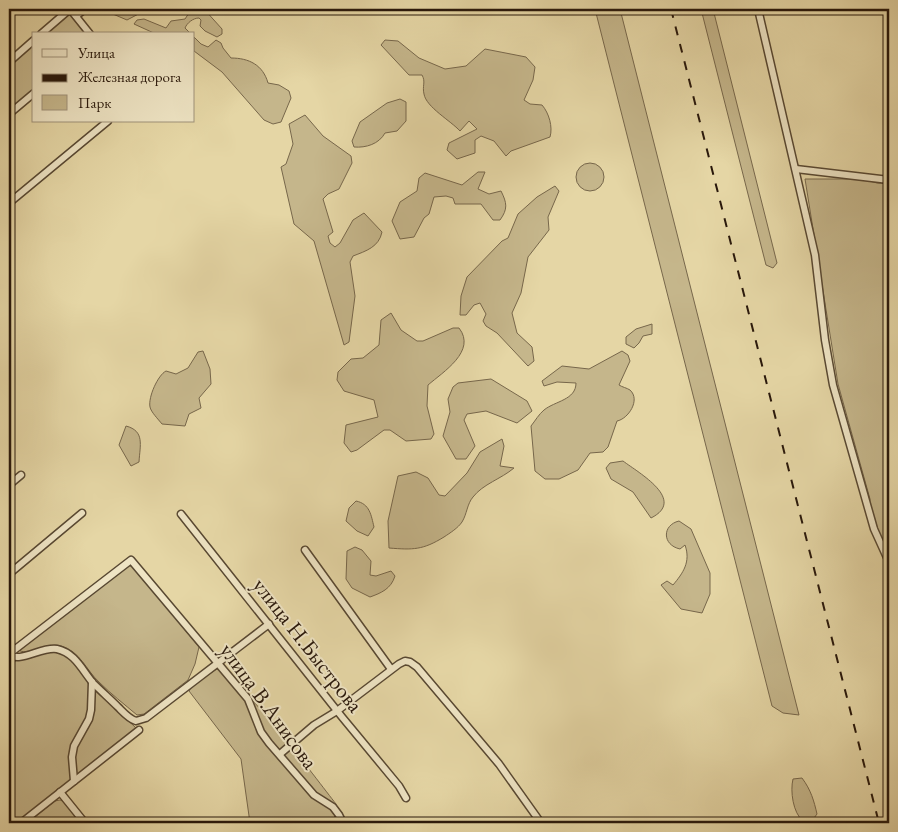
<svg xmlns="http://www.w3.org/2000/svg" width="898" height="832" viewBox="0 0 898 832" font-family="'EB Garamond',serif">
	<rect width="100%" height="100%" fill="#e5d6a5"/>
	<filter id="stains"><feTurbulence type="fractalNoise" baseFrequency=".004" numOctaves="4"/><feColorMatrix values="0 0 0 0 .2 0 0 0 0 .09 0 0 0 0 .02 0 0 0 .5 -.17"/></filter>
	<radialGradient id="worn" r=".72"><stop offset=".6" stop-color="#630" stop-opacity="0"/><stop offset="1" stop-color="#630" stop-opacity=".3"/></radialGradient>
	<!-- green -->
	<g fill="#c5b68b" stroke="#77674b">
		<path d="M101 9H148L127 20Z"/>
		<path d="M187 9H204L222 29V34L217 37 205 31 200 26 201 20 199 18C193 18 187 23 185 28L191 34H156L134 24 137 20 144 19 166 28 171 21 185 19 189 13Z"/>
		<path d="M595 9H620L799 715 783 713 772 706Z"/>
		<path d="M701 9H713L777 263 773 268 766 265Z"/>
		<path d="M69 13 87 34H45Z"/>
		<path d="M194 37 201 44 208 47 216 40 221 43 223 48 231 58C249 58 263 65 268 83L279 85 289 91 291 98 281 122 273 124 264 120 222 72 194 51Z"/>
		<path d="M385 40 398 41 419 58 445 69 466 66 485 49 526 57 535 67 533 80 524 100 530 104 542 105C549 113 553 127 550 137L511 151 506 156 494 141 481 136 475 140V153L457 159 447 150 449 143 477 129 469 121 460 131C451 121 426 107 424 94 422 86 426 82 422 75H409L381 45Z"/>
		<path d="M34 43V90L9 110V64Z"/>
		<path d="M400 99 406 102V121L397 131 385 133C379 144 366 148 354 147L352 141 360 122 387 103Z"/>
		<path d="M305 115 323 136 351 156 352 163 339 189 328 194 323 199 333 232 328 236 330 243 335 247 340 243 353 220 364 213 382 232C379 247 366 251 353 256L350 262 355 296 349 342 344 345 314 241 294 224 281 167 286 164 293 144 289 124Z"/>
		<circle cx="590" cy="177" r="14"/>
		<path d="M478 172H485L478 189 489 194 501 191C507 203 508 209 500 220H493L481 204H455L453 198 446 196 434 197 429 214 424 218 414 237 400 239 392 221 400 202 417 191 419 178 425 173 462 185Z"/>
		<path d="M805 179H862L877 183 889 184V560L882 546 874 516 869 510 870 499 838 384Z"/>
		<path d="M555 186 559 191 548 217 549 230 528 257 521 293 512 313 517 333 532 347 534 361 528 366 497 333 486 326 483 321 486 314 480 303 474 305 466 315H460L461 296 467 277 502 241 508 238 518 214 537 197Z"/>
		<path d="M391 313 401 330 417 341H423L453 328H459C477 351 443 372 428 385L427 406 434 434 431 439 406 441 390 430H384L357 450 351 452 344 443 346 425 378 417 374 400 344 391 337 380 338 372 351 359 363 358 379 345 381 320Z"/>
		<path d="M652 324V334L643 336 639 343 634 348 626 344V337L636 329Z"/>
		<path d="M203 351 210 369 211 384 199 398 201 408 189 414 185 426 162 424C158 419 151 412 150 407 148 397 158 375 166 371L176 374 188 368 198 352Z"/>
		<path d="M622 351 628 355 630 361 619 385C622 387 627 388 630 390 641 400 628 419 617 421L608 447 603 452 590 453 578 470 559 479H545L535 471 531 426C535 421 539 414 544 410 555 401 576 400 576 383L557 382 544 386 542 381 562 366 589 369Z"/>
		<path d="M491 379 527 401 532 411 517 423 486 411 467 414 464 420 475 446 466 459H456L443 436 450 412 448 399 453 387 458 383Z"/>
		<path d="M126 426C145 431 140 445 139 462L131 466 119 445Z"/>
		<path d="M502 439 504 446 500 466 514 468C501 479 483 484 473 497 467 504 467 514 462 522 458 528 450 533 444 537 423 550 413 550 389 548L388 521 398 476 416 472 428 478 439 495 445 496 467 473 480 452Z"/>
		<path d="M623 461C639 473 687 500 651 518L633 492 611 479 606 468 610 463Z"/>
		<path d="M356 501C370 504 371 515 374 527L368 536 357 531 346 521 349 508Z"/>
		<path d="M679 521 691 529 710 573V594L702 613 681 609 661 585 667 581 673 585C683 573 691 562 685 545L680 549C662 545 662 525 679 521Z"/>
		<path d="M355 547 362 550 371 561 370 575 376 576 391 571 395 576C391 589 381 593 370 597L352 588 346 579 347 551Z"/>
		<path d="M128 565 133 567 199 647 195 664 188 680 144 714 137 715C124 704 111 694 99 682 86 670 80 651 61 646 48 642 29 655 20 651V648Z"/>
		<path d="M50 651 65 655 75 663 87 681 136 728 16 823H9V676L14 659Z"/>
		<path d="M217 669C238 674 318 781 336 804L334 823H250L241 759 189 691 194 684Z"/>
		<path d="M802 778C811 790 814 801 817 814L814 818 803 821C793 813 790 791 793 779Z"/>
		<path d="M60 800 65 802 83 823H27L55 801Z"/>
	</g>
	<g fill="none" stroke-linecap="round" stroke-linejoin="round">
		<!-- minor casing -->
		<g stroke="#584832" stroke-width="9">
			<g id="minor">
				<path d="M70 9 90 34"/>
				<path d="M758 9 815 255 825 340 833 385 874 529 889 562"/>
				<path d="M76 16 85 9"/>
				<path d="M41 34 70 9"/>
				<path d="M9 62 34 40"/>
				<path d="M9 114 34 93"/>
				<path d="M796 169 889 180"/>
				<path d="M9 203 108 121"/>
				<path d="M9 485 21 475"/>
				<path d="M181 514 342 717 399 786 406 798"/>
				<path d="M305 550 391 669"/>
				<path d="M9 574 82 513"/>
				<path d="M9 654 131 560 248 699 261 732 269 743 314 795 333 807 339 815 343 823"/>
				<path d="M9 654C19 664 42 646 57 649 75 653 82 670 93 683 101 691 110 699 118 707 124 713 129 719 136 721L146 718 269 624"/>
				<path d="M9 667 12 657"/>
				<path d="M280 754 314 725 337 711 399 664 405 661 410 662 417 667 499 764 541 823"/>
				<path d="M74 781 72 757 74 746 89 719 91 710 92 682"/>
				<path d="M60 792 85 823"/>
				<path d="M21 823 139 730"/>
			</g>
		</g>
		<!-- minor -->
		<use href="#minor" stroke="#eee4c4" stroke-width="6"/>
		<!-- rail -->
		<path stroke="#29180b" stroke-width="2" stroke-dasharray="9 9" stroke-linecap="butt" d="M671 9 879 823"/>
	</g>
	<g text-anchor="middle" dominant-baseline="central" stroke-width="4" stroke-linejoin="round" paint-order="stroke">
		<!-- street labels -->
		<g font-size="22" fill="#29180b" stroke="#eee4c4">
			<text transform="translate(308 645) rotate(52)">улица Н.Быстрова</text>
			<text transform="translate(269 706) rotate(54)">улица В.Анисова</text>
		</g>
	</g>
	<!-- margin -->
	<rect width="898" height="832" fill="none" stroke="#e5d6a5" stroke-width="30"/>
	<rect x="10" y="10" width="878" height="812" fill="none" stroke="#29180b" stroke-width="2.5"/>
	<rect x="15" y="15" width="868" height="802" fill="none" stroke="#29180b"/>
	<!-- legend -->
	<rect x="32" y="32" width="162" height="90" fill="#eee4c4" stroke="#9f927a"/>
	<rect x="42" y="49" width="25" height="8" fill="#eee4c4" stroke="#9f927a"/>
	<text x="78" y="58" font-size="15" fill="#29180b">Улица</text>
	<rect x="42" y="74" width="25" height="8" fill="#29180b" stroke="#9f927a"/>
	<text x="78" y="82" font-size="15" fill="#29180b">Железная дорога</text>
	<rect x="42" y="95" width="25" height="15" fill="#c5b68b" stroke="#9f927a"/>
	<text x="78" y="108" font-size="15" fill="#29180b">Парк</text>
	<rect width="100%" height="100%" filter="url(#stains)"/>
	<rect width="100%" height="100%" fill="url(#worn)"/>
</svg>
